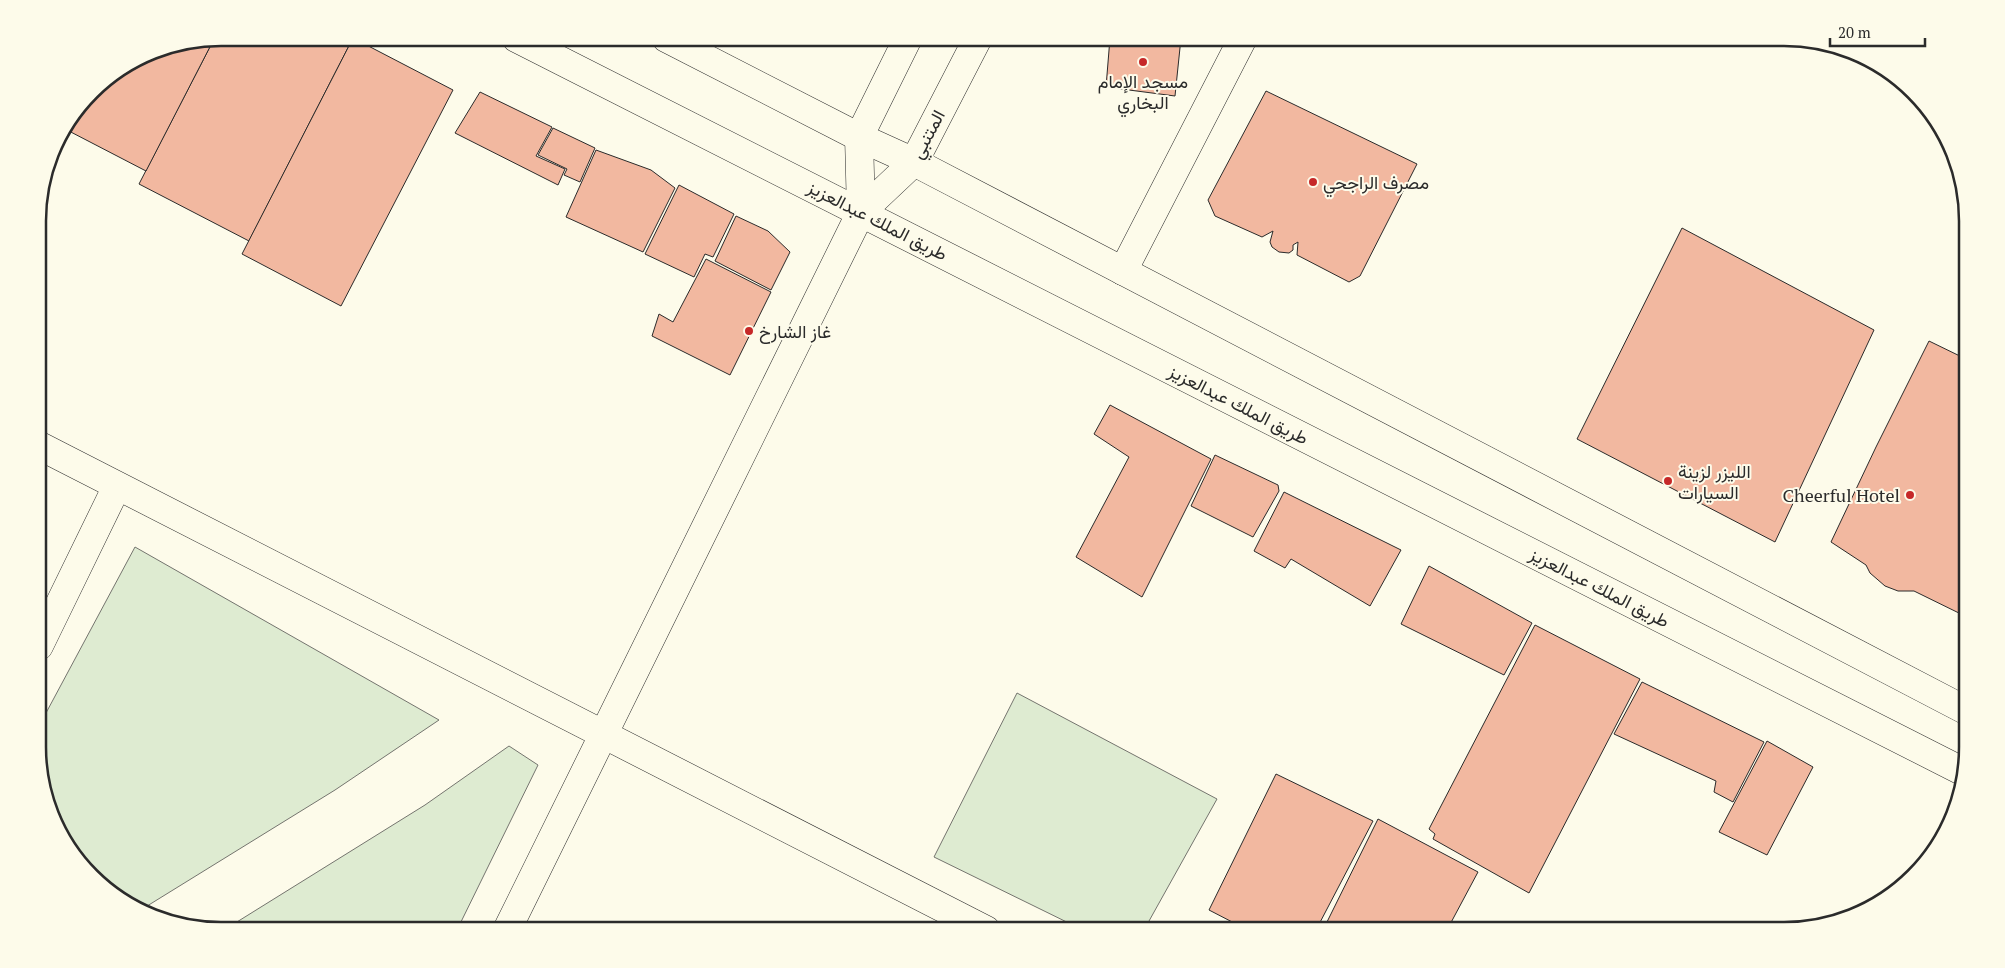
<svg xmlns="http://www.w3.org/2000/svg" width="2005" height="968" viewBox="0 0 2005 968" font-family="'PT Serif',Vazirmatn,serif">
	<rect width="100%" height="100%" fill="#fdfbea"/>
	<!-- green -->
	<g fill="#deebd1" stroke="#74746e">
		<path d="M135 547 439 720 335 790 139 911 75 858 39 771V726Z"/>
		<path d="M1017 693 1217 799 1144 930H1083L934 857Z"/>
		<path d="M509 746 538 765 457 930H224L425 805Z"/>
	</g>
	<!-- building -->
	<g fill="#f2b8a0" stroke="#2b2b2b">
		<path d="M221 38H353L249 241 139 184 214 39Z"/>
		<path d="M353 38 453 90 341 306 242 254Z"/>
		<path d="M1110 38H1181L1175 96 1106 87Z"/>
		<path d="M214 39 146 171 65 129 100 83 151 51Z"/>
		<path d="M1266 91 1417 164 1360 276 1349 282 1297 255 1298 242 1293 245V250L1289 253 1279 252 1272 247 1270 242 1273 231 1262 237 1215 216 1208 200Z"/>
		<path d="M480 92 552 127 536 156 565 169 558 185 455 133Z"/>
		<path d="M553 128 595 148 580 182 564 175 567 169 538 155Z"/>
		<path d="M596 150 651 170 675 188 643 252 566 217Z"/>
		<path d="M679 185 734 214 713 257 705 254 694 277 645 254Z"/>
		<path d="M736 216 768 231 790 252 771 290 715 261Z"/>
		<path d="M1682 228 1874 330 1775 542 1577 439Z"/>
		<path d="M706 259 771 292 730 375 652 336 659 314 673 322Z"/>
		<path d="M1929 341 1966 359 1967 611 1965 616 1914 591H1898L1885 586 1870 573 1866 565 1831 542 1876 447Z"/>
		<path d="M1110 405 1211 459 1142 597 1076 557 1129 457 1094 434Z"/>
		<path d="M1215 455 1278 485 1279 491 1253 537 1191 506Z"/>
		<path d="M1284 492 1401 550 1370 606 1291 559 1285 568 1254 551Z"/>
		<path d="M1429 566 1532 623 1504 675 1401 624Z"/>
		<path d="M1535 625 1640 679 1529 893 1433 839 1435 834 1429 829Z"/>
		<path d="M1642 682 1764 742 1733 802 1714 792 1716 781 1614 734Z"/>
		<path d="M1767 741 1813 767 1767 855 1719 832Z"/>
		<path d="M1276 774 1373 821 1316 930H1240L1238 925 1209 910Z"/>
		<path d="M1378 819 1478 872 1447 930H1323Z"/>
	</g>
	<g fill="none" stroke-linecap="round" stroke-linejoin="round">
		<!-- minor casing -->
		<g stroke="#2b2b2b" stroke-width="29">
			<g id="minor">
				<path d="M1123 271 1243 38"/>
				<path d="M38 445 986 930"/>
				<path d="M39 646 117 486"/>
				<path d="M507 930 861 212"/>
			</g>
		</g>
		<!-- tertiary casing -->
		<g stroke="#2b2b2b" stroke-width="29">
			<g id="tertiary">
				<path d="M861 212 914 162 978 38"/>
				<path d="M861 212 859 137 908 38"/>
			</g>
		</g>
		<!-- trunk casing -->
		<g stroke="#2b2b2b" stroke-width="29">
			<g id="trunk">
				<path d="M516 38 1962 771"/>
				<path d="M666 38 859 137 914 162 1967 711"/>
			</g>
		</g>
		<!-- minor -->
		<use href="#minor" stroke="#fdfbea" stroke-width="28"/>
		<!-- tertiary -->
		<use href="#tertiary" stroke="#fdfbea" stroke-width="28"/>
		<!-- trunk -->
		<use href="#trunk" stroke="#fdfbea" stroke-width="28"/>
	</g>
	<!-- markers -->
	<g fill="#c62828" stroke="#fdfbea" stroke-width="2">
		<circle cx="1143" cy="62" r="5"/>
		<circle cx="1313" cy="182" r="5"/>
		<circle cx="749" cy="331" r="5"/>
		<circle cx="1668" cy="481" r="5"/>
		<circle cx="1910" cy="495" r="5"/>
	</g>
	<g text-anchor="middle" dominant-baseline="central" stroke-width="4" stroke-linejoin="round" paint-order="stroke">
		<!-- poi labels -->
		<g font-size="18" fill="#2b2b2b" stroke="#fdfbea" text-anchor="start">
			<text x="1143" y="81" text-anchor="middle">مسجد الإمام<tspan x="1143" dy="21">البخاري</tspan></text>
			<text x="1323" y="182">مصرف الراجحي</text>
			<text x="759" y="331">غاز الشارخ</text>
			<text x="1678" y="471">الليزر لزينة<tspan x="1678" dy="21">السيارات</tspan></text>
			<text x="1900" y="495" text-anchor="end">Cheerful Hotel</text>
		</g>
		<!-- street labels -->
		<g font-size="18" fill="#2b2b2b" stroke="#fdfbea">
			<text transform="translate(927 134) rotate(-62)">المتنبي</text>
			<text transform="translate(878 220) rotate(27)">طريق الملك عبدالعزيز</text>
			<text transform="translate(1239 404) rotate(27)">طريق الملك عبدالعزيز</text>
			<text transform="translate(1600 587) rotate(27)">طريق الملك عبدالعزيز</text>
		</g>
	</g>
	<!-- crop -->
	<path d="M0 0H2005V968H0ZM221 46H1784A175 175 0 0 1 1959 221V747A175 175 0 0 1 1784 922H221A175 175 0 0 1 46 747V221A175 175 0 0 1 221 46Z" fill="#fdfbea" fill-rule="evenodd"/>
	<path fill="none" stroke="#2b2b2b" stroke-width="2.5" d="M221 46H1784A175 175 0 0 1 1959 221V747A175 175 0 0 1 1784 922H221A175 175 0 0 1 46 747V221A175 175 0 0 1 221 46Z"/>
	<!-- scale -->
	<path d="M1830 38v8h95v-8" fill="none" stroke="#2b2b2b" stroke-width="2.5"/>
	<text x="1838" y="38" font-size="15" fill="#2b2b2b" stroke="#fdfbea" stroke-width="4" paint-order="stroke">20 m</text>
</svg>
